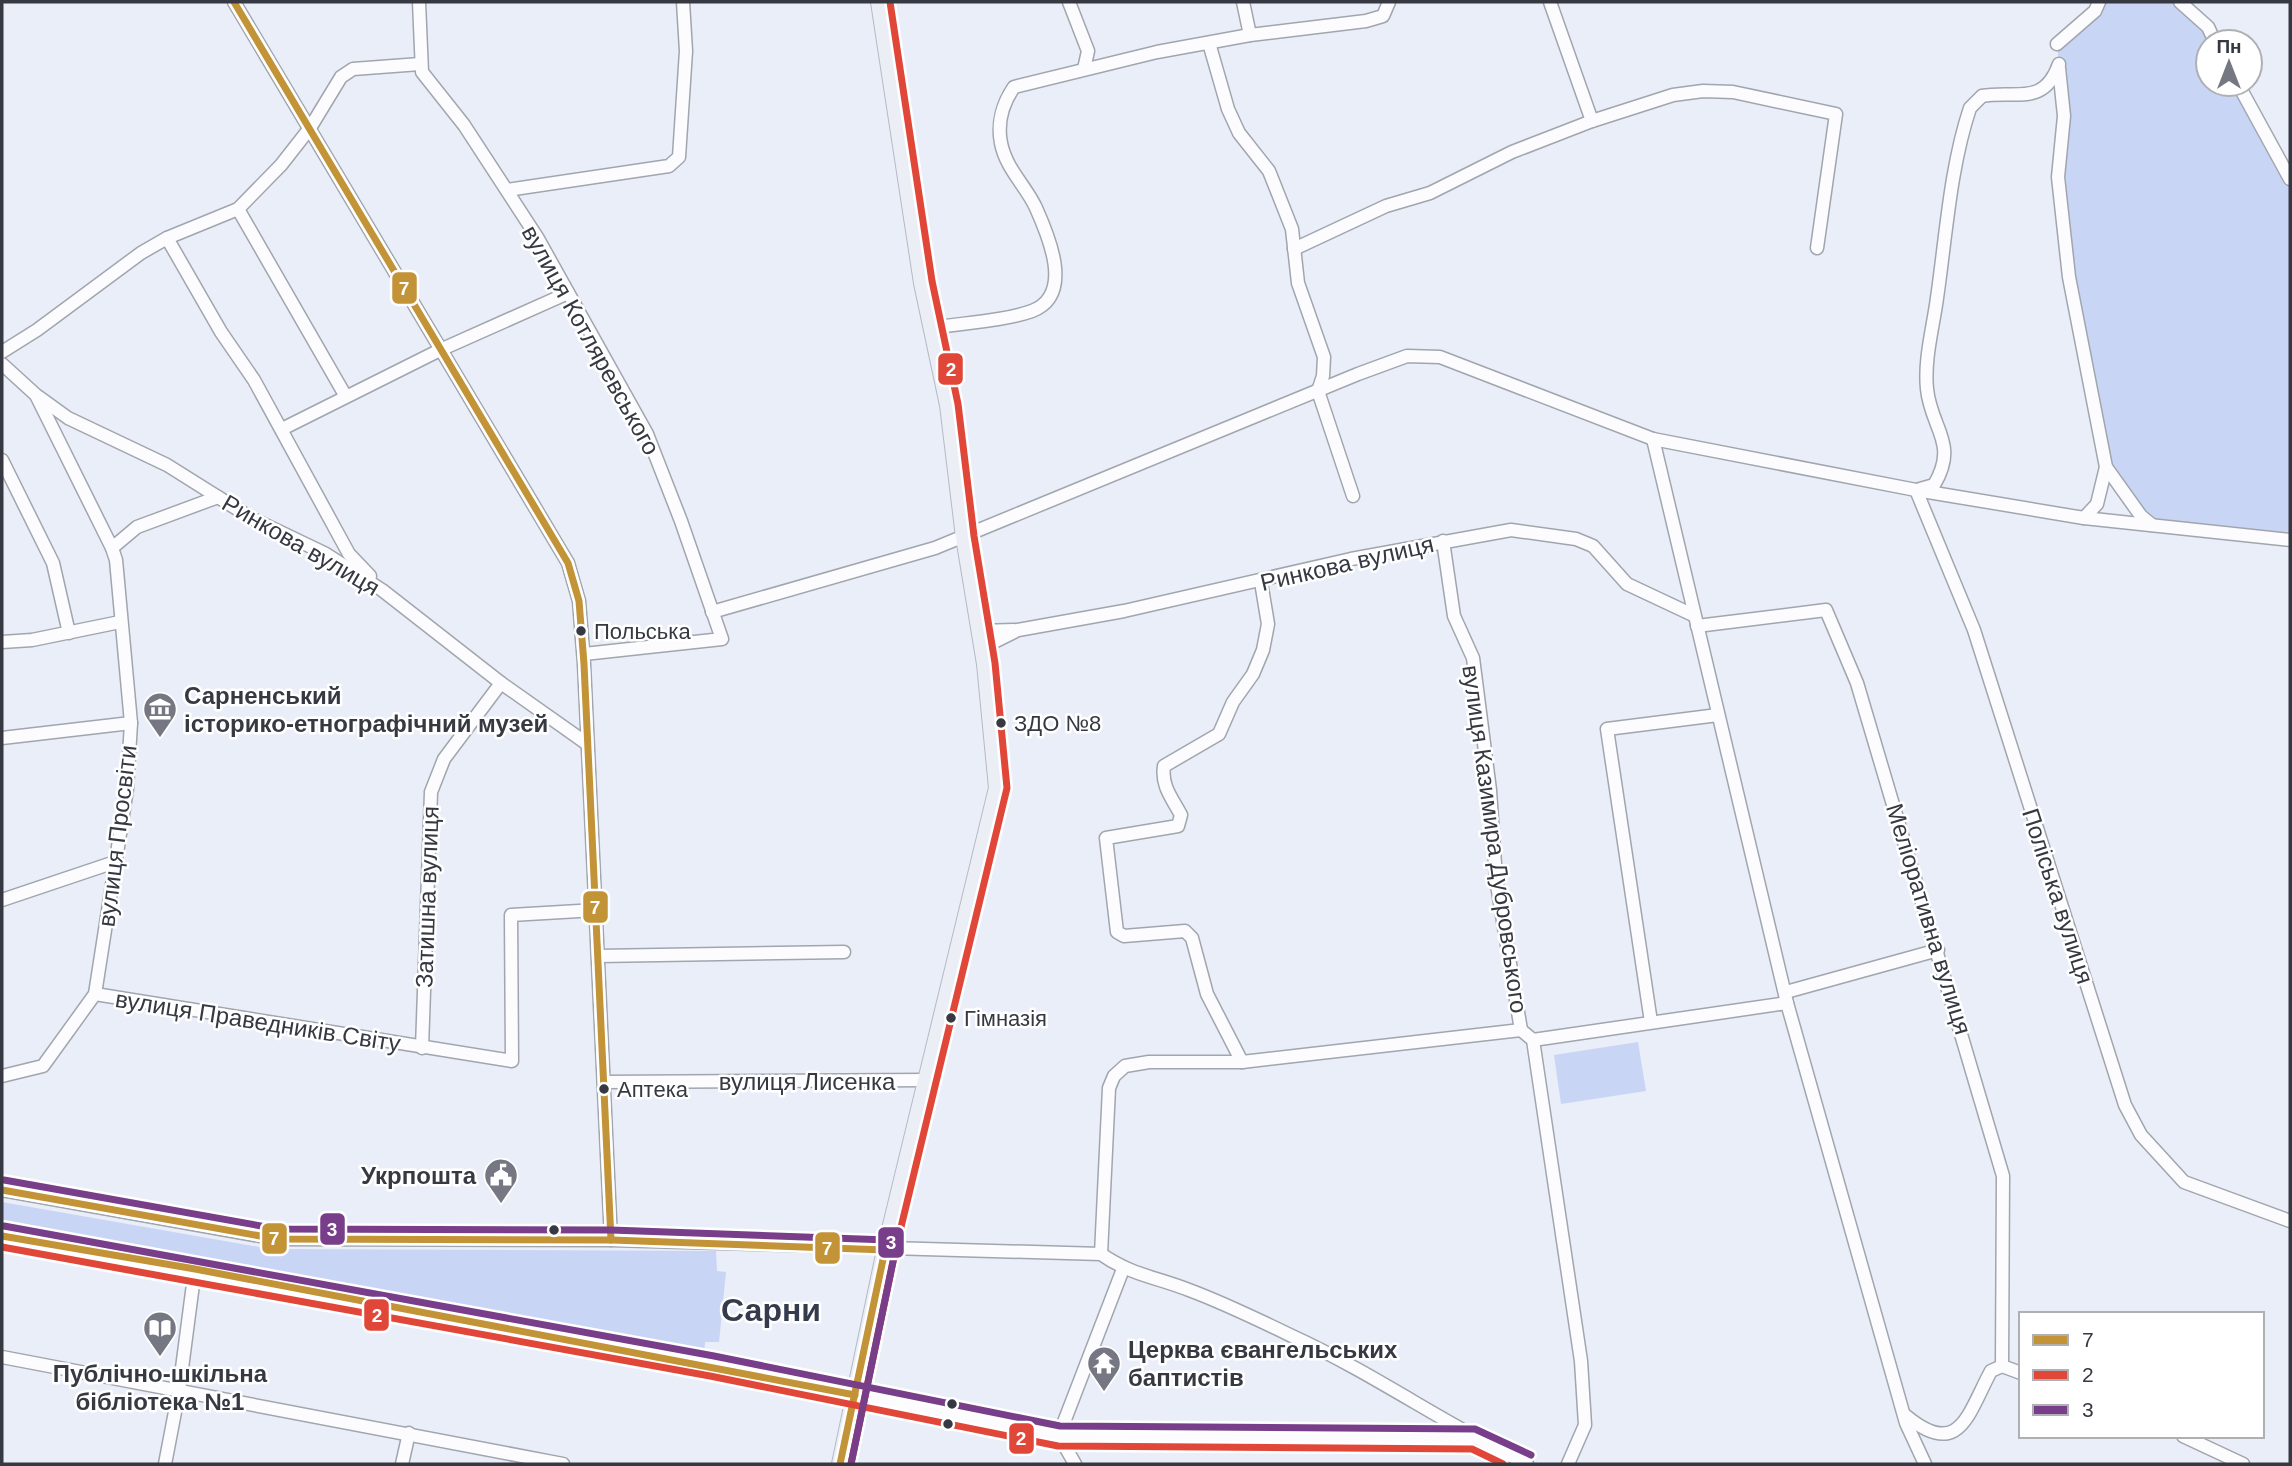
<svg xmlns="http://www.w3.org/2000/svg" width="2292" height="1466" viewBox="0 0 2292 1466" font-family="Arial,sans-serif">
	<rect width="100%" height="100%" fill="#e9eef8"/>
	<!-- green -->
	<g fill="#c8d5f5">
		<path d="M2099 2H2180L2215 42H2208V84H2238L2290 179V540L2152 526 2106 467 2063 221 2064 116 2057 44Z"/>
		<path d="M1638 1042 1646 1091 1561 1104 1554 1055Z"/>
		<path d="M2 1202 271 1249 716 1251 717 1271 726 1272 719 1342H705L704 1361C470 1316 237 1266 2 1226Z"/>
	</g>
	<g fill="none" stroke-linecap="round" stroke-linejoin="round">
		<!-- minor casing -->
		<g stroke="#a1a5ad" stroke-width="15">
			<g id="minor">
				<path d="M234 2 568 563 579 601 584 664 611 1240"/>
				<path d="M419 2 422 72 464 125 537 237 647 434 681 521 722 639 584 654"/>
				<path d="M1069 2 1088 51 1084 69"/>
				<path d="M1243 2 1250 35"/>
				<path d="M1550 2 1592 121"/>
				<path d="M2180 2 2208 27 2215 42"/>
				<path d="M1209 43 1228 109 1239 133 1269 171 1292 229 1298 283 1324 357 1323 376 1318 391 1353 496"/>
				<path d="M2057 44 2095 11 2099 2"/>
				<path d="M2059 68 2064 116 2058 177 2069 277 2106 467 2141 516 2152 525"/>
				<path d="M2238 84 2290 179"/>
				<path d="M507 190 669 166 679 157 686 51 683 2"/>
				<path d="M238 209 345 395"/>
				<path d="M167 238 221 332 254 380 349 554 370 576"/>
				<path d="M1294 249 1386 206 1430 193 1512 152 1592 121 1673 95 1703 91 1733 92 1836 114 1817 248"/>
				<path d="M932 328C962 323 1004 321 1032 311 1074 295 1049 237 1036 208 1026 186 1006 169 1001 143 997 123 1003 103 1014 87L1157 52 1250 35 1366 21 1383 16 1389 2"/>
				<path d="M2 352 37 330 141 253 167 238 238 209 281 165 310 128 341 77 353 69 420 64"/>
				<path d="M2 364 36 395 112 548 116 560 131 723 127 789 95 994 43 1066 2 1076"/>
				<path d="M39 397 68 418 167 465 253 519 326 554 382 590 501 683 586 743"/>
				<path d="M282 429 440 350 568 293"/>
				<path d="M1653 439 1787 1003 1906 1423 1925 1464"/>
				<path d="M2 460 53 563 69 633"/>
				<path d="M1920 489 1934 485C1959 443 1931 429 1927 389 1924 359 1933 328 1937 298 1946 236 1950 168 1970 108L1982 96C2015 90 2044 107 2059 64"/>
				<path d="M1916 490 1974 630 2125 1105 2141 1135 2184 1182 2290 1221"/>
				<path d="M2084 518 2097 504 2106 467"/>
				<path d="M1443 541 1454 616 1473 658 1490 790 1496 879 1521 1030 1533 1040 1581 1361 1585 1425 1568 1464"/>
				<path d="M112 548 137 527 218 497"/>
				<path d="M712 612 935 548 1358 374 1407 356 1440 357 1653 439 1916 490 2084 518 2290 540"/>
				<path d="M1697 626 1826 610 1857 683 2003 1176 2002 1366"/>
				<path d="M979 631 1014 630"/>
				<path d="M2 642 32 640 120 622"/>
				<path d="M982 648 1018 630 1124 611 1351 559 1511 530 1576 539 1593 546 1627 584 1693 615"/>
				<path d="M2 738 131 723"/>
				<path d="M2 900 115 862"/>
				<path d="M598 956 844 952"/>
				<path d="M1786 992 1938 950"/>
				<path d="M95 994 512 1061 511 915 596 910"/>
				<path d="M1651 1022 1607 729 1718 715"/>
				<path d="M1533 1040 1787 1003"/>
				<path d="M422 1048 431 792 444 759 501 683"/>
				<path d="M1242 1062 1207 994 1192 938 1185 931 1124 936 1117 932 1106 838 1178 826 1181 815C1172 798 1161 786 1164 766L1219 734 1233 702 1253 674 1263 650 1268 624 1261 582"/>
				<path d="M604 1082 926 1080"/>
				<path d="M2 1190 277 1239 611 1240 1101 1254C1131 1275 1156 1277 1189 1290 1224 1303 1259 1320 1292 1336 1373 1373 1446 1425 1527 1464"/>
				<path d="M2 1236 712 1366 1059 1436 1473 1439"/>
				<path d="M1101 1254 1109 1088 1114 1076 1125 1066 1149 1062H1242L1521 1030"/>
				<path d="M2 1357 563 1464"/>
				<path d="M1905 1415C1960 1461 1968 1413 1991 1371L2002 1366 2021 1373"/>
				<path d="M1059 1435 1123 1269"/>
				<path d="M1059 1436 1075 1464"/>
				<path d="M2183 1436 2243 1464"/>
				<path d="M165 1464 179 1391 195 1269"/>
				<path d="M402 1464 409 1433"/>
			</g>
		</g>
		<!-- major casing -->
		<g stroke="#b4b9c5" stroke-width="18">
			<path id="major" d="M840 1464 885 1250 997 788 985 664 964 537 948 405 922 283 879 2"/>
		</g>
		<!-- minor -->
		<use href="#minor" stroke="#fcfcfe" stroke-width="12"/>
		<!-- major -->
		<use href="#major" stroke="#eceef5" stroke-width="16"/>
		<!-- bus-1 casing -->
		<g stroke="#fff" stroke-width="12">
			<g id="bus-1">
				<path d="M234 2 568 563 579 601 584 664 611 1240"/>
				<path d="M2 1190 277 1239 611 1240 885 1250 840 1464"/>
				<path d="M2 1236 195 1269 855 1395"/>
			</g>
		</g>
		<!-- bus-2 casing -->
		<g stroke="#fff" stroke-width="12">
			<g id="bus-2">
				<path d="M2 1247 710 1376 1058 1446 1472 1449 1503 1464"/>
				<path d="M851 1464 895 1252 1007 788 995 663 974 536 958 404 932 281 890 2"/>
			</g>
		</g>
		<!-- bus-3 casing -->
		<g stroke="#fff" stroke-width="12">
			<g id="bus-3">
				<path d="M4 1180 278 1229 611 1230 888 1240 894 1245 895 1252 851 1464"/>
				<path d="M4 1226 714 1356 1060 1426 1475 1429 1531 1455"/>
			</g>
		</g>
		<!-- bus-1 -->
		<use href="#bus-1" stroke="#c39338" stroke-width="7"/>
		<!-- bus-2 -->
		<use href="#bus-2" stroke="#e14739" stroke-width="7"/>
		<!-- bus-3 -->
		<use href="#bus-3" stroke="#783e89" stroke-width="7"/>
	</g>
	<!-- icons -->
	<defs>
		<g id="museum-pin" transform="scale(1.75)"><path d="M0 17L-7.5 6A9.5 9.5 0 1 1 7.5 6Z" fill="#757882" stroke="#fff"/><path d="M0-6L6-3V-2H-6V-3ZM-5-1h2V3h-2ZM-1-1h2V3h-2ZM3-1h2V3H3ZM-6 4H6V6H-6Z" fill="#fff"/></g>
		<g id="civic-pin" transform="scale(1.75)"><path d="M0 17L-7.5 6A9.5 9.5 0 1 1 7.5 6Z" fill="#757882" stroke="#fff"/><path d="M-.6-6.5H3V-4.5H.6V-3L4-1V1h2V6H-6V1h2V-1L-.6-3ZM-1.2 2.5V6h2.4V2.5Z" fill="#fff"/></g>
		<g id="library-pin" transform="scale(1.75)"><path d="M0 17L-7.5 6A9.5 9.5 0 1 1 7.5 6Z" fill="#757882" stroke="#fff"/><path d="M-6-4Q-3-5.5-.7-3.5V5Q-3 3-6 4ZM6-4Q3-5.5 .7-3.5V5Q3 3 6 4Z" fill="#fff"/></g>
		<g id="temple-pin" transform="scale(1.75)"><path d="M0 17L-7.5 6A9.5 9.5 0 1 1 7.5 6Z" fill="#757882" stroke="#fff"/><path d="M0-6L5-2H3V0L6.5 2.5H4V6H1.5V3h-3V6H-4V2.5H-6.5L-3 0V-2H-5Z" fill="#fff"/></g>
	</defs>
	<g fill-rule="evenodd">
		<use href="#museum-pin" x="160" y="709"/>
		<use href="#civic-pin" x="501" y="1175"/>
		<use href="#library-pin" x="160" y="1328"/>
		<use href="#temple-pin" x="1104" y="1363"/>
	</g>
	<!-- markers -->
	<g fill="#363942" stroke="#fff" stroke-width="2.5">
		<circle cx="581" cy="631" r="6"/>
		<circle cx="1001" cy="723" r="6"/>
		<circle cx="951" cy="1018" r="6"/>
		<circle cx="604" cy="1089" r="6"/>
		<circle cx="554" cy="1230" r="6"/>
		<circle cx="952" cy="1404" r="6"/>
		<circle cx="948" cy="1424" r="6"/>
	</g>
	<g text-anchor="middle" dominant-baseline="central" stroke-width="5" stroke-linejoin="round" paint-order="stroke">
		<!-- bus labels -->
		<g font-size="22" fill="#363942" stroke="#fff" text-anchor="start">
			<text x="594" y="631">Польська</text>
			<text x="1014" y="723">ЗДО №8</text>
			<text x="964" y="1018">Гімназія</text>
			<text x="617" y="1089">Аптека</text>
		</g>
		<!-- street labels -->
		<g font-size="24" fill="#363942" stroke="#fff">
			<text transform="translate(591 340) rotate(61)">вулиця Котляревського</text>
			<text transform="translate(301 545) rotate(30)">Ринкова вулиця</text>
			<text transform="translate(1347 563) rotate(-13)">Ринкова вулиця</text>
			<text transform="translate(117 836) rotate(-83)">вулиця Просвіти</text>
			<text transform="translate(1495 839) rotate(82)">вулиця Казимира Дубровського</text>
			<text transform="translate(2058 896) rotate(72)">Поліська вулиця</text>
			<text transform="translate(427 897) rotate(-88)">Затишна вулиця</text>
			<text transform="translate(1929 919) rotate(73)">Меліоративна вулиця</text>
			<text transform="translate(258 1021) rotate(9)">вулиця Праведників Світу</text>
			<text x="807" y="1081">вулиця Лисенка</text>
		</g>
		<!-- poi labels -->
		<g font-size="24" font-weight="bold" fill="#363942" stroke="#fff" text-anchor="start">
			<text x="184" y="695">Сарненський<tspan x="184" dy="28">історико-етнографічний музей</tspan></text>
			<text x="476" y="1175" text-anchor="end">Укрпошта</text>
			<text x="1128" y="1349">Церква євангельських<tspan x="1128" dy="28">баптистів</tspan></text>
			<text x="160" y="1373" text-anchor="middle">Публічно-шкільна<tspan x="160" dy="28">бібліотека №1</tspan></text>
		</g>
		<!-- district labels -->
		<g font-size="32" font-weight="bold" fill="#343b4d" stroke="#fff">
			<text x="771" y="1310">Сарни</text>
		</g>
	</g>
	<g stroke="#fff" stroke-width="2.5">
		<rect x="391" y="271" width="27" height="34" rx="7" fill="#c39338"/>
		<rect x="937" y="352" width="27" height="34" rx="7" fill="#e14739"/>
		<rect x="582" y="890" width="27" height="34" rx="7" fill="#c39338"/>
		<rect x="319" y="1212" width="27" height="34" rx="7" fill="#783e89"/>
		<rect x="261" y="1222" width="27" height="33" rx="7" fill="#c39338"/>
		<rect x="877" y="1226" width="28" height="33" rx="7" fill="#783e89"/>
		<rect x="814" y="1231" width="27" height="34" rx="7" fill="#c39338"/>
		<rect x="363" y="1298" width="27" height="34" rx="7" fill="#e14739"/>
		<rect x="1008" y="1422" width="27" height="33" rx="7" fill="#e14739"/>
	</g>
	<g font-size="19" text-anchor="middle" font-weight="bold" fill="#fff">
		<text x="404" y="295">7</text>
		<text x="951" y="376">2</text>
		<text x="595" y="914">7</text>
		<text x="332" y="1236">3</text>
		<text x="274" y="1245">7</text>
		<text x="891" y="1249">3</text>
		<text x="827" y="1255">7</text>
		<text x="377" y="1322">2</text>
		<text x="1021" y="1445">2</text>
	</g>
	<!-- border -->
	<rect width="2292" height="1466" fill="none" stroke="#363942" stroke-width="7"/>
	<!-- legend -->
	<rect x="2019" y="1312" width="245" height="126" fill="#ffffff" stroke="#afb0b3" stroke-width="2"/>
	<rect x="2033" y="1335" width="35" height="10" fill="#c39338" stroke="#afb0b3" stroke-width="2"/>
	<text x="2082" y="1347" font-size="21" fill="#363942">7</text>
	<rect x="2033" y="1370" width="35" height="10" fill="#e14739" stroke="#afb0b3" stroke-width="2"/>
	<text x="2082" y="1382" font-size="21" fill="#363942">2</text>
	<rect x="2033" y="1405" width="35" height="10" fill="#783e89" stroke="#afb0b3" stroke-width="2"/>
	<text x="2082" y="1417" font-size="21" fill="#363942">3</text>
	<!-- north arrow -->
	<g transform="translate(2229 63)"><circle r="33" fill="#ffffff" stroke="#afb0b3" stroke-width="2"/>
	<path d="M0-5L12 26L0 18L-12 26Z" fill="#757882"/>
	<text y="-10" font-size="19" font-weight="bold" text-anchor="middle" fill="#363942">Пн</text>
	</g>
</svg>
